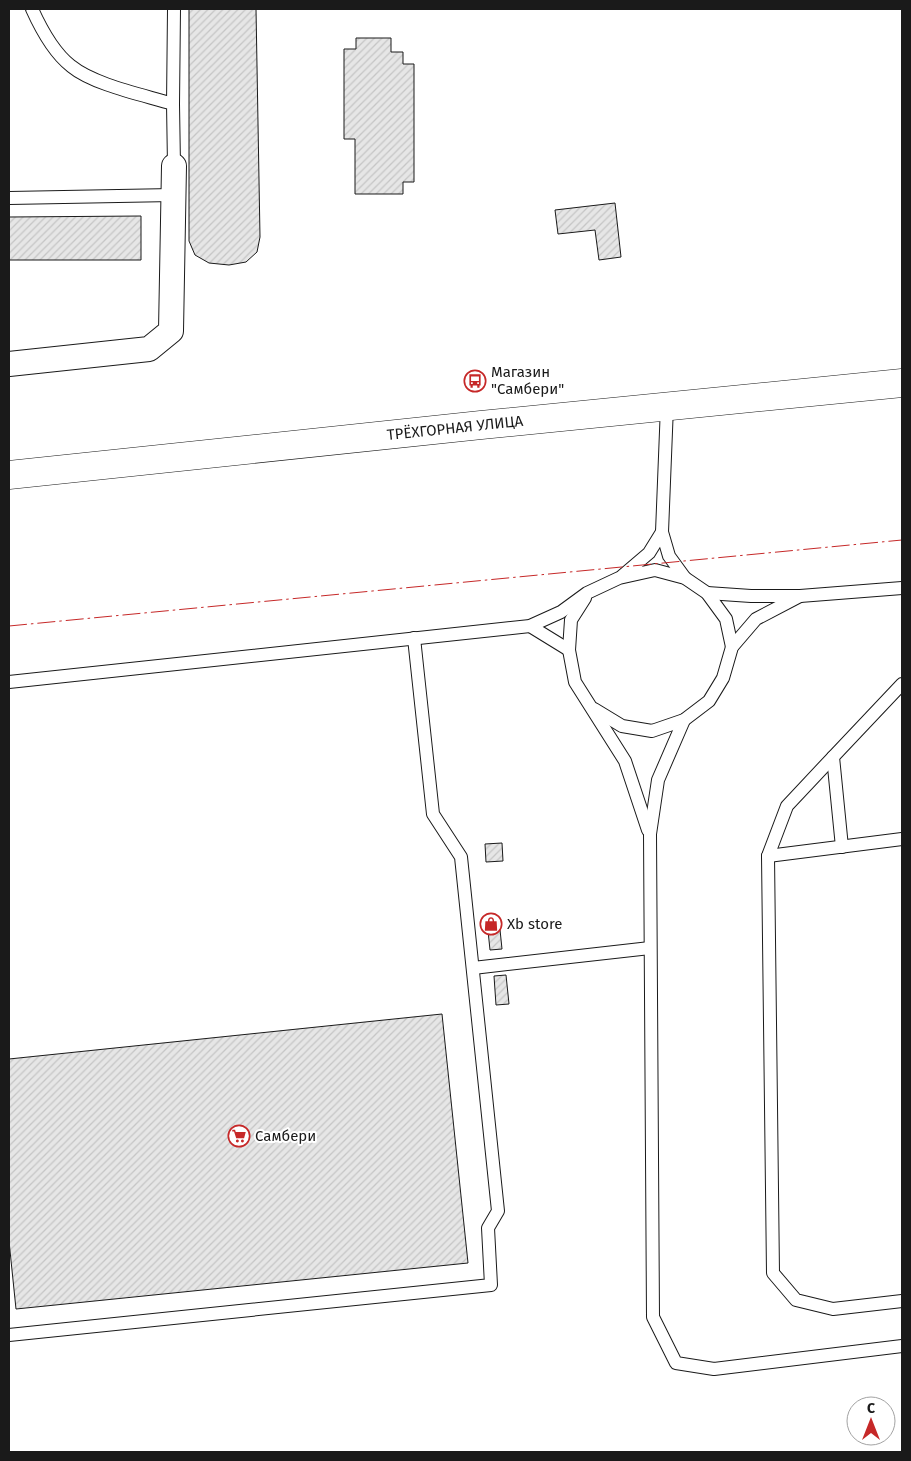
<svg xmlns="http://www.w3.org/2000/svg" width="911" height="1461" viewBox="0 0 911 1461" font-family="'Fira Sans',sans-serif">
	<defs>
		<pattern id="building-hatch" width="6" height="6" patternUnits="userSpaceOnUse" patternTransform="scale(1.25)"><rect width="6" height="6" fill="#e6e6e6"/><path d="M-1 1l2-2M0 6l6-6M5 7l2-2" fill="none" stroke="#c5c5c5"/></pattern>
	</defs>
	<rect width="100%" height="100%" fill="#fff"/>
	<!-- building -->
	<g fill="url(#building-hatch)" stroke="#1a1a1a">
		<path d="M189 9H256L260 237 257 252 246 262 229 265 209 263 195 255 189 241Z"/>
		<path d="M356 38H391V52H403V64H414V182H403V194H355V139H344V49H356Z"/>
		<path d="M615 203 621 257 599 260 595 230 558 234 555 210Z"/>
		<path d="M141 216V260H9V217Z"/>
		<path d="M502 843 503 861 486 862 485 844Z"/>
		<path d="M499 920 502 949 490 950 487 921Z"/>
		<path d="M506 975 509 1004 496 1005 494 976Z"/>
		<path d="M442 1014 468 1263 16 1309 9 1241V1059Z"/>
	</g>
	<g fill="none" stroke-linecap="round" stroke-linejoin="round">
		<!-- service casing -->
		<g stroke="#1a1a1a" stroke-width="14">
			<g id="service">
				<path d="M32 9C41 29 53 52 71 66 94 85 144 95 173 104L174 166"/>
				<path d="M173 104 174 9"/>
				<path d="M9 198 173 195"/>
				<path d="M667 406 662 532 669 556 685 578"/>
				<path d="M622 576 649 553 662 532"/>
				<path d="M707 593 751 596H800L902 588"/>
				<path d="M585 598 571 620 569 650 575 682 625 761 648 830"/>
				<path d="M530 626 569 650"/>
				<path d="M9 682 530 626 561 612 587 593 619 578 655 570 685 578 707 593 726 619 732 647"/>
				<path d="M594 709 622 726 652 731 684 720 709 701 723 678 732 647 756 619 800 596"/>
				<path d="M684 720 658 780 650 834 653 1317 676 1363 714 1369 902 1346"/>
				<path d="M833 757 787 806 768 856 773 1273 796 1300 833 1309 902 1301"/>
				<path d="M842 847 833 757 902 684"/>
				<path d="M768 856 902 839"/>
				<path d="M473 968 650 948"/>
				<path d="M9 1335 491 1285 488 1228 498 1211 461 857 433 814 414 638"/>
			</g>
		</g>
		<!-- minor casing -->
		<g stroke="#1a1a1a" stroke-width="26">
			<path id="minor" d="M9 364 149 349 171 331 174 166"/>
		</g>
		<!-- trunk casing -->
		<g stroke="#1a1a1a" stroke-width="29">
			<path id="trunk" d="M9 475 481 425 902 383"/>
		</g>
		<!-- service -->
		<use href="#service" stroke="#fff" stroke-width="12"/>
		<!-- minor -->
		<use href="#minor" stroke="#fff" stroke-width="24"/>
		<!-- trunk -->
		<use href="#trunk" stroke="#fff" stroke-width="28"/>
		<!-- power -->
		<path stroke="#c62828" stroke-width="1" stroke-dasharray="18 4 2.5 4" stroke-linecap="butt" d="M9 626 902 540"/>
	</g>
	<!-- icons -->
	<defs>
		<g id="bus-ring" transform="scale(1.125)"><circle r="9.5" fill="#fff" stroke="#c62828" stroke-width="1.5"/><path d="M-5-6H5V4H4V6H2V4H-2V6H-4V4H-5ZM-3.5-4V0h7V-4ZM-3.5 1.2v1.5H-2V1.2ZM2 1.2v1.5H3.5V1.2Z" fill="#c62828"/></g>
		<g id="shop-ring" transform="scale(1.125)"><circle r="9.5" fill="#fff" stroke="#c62828" stroke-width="1.5"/><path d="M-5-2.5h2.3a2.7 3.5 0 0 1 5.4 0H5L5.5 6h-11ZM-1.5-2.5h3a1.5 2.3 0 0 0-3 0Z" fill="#c62828"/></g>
		<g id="supermarket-ring" transform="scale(1.125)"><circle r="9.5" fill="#fff" stroke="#c62828" stroke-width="1.5"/><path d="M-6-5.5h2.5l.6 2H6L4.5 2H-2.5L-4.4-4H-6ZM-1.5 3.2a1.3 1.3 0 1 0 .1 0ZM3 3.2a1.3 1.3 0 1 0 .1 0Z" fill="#c62828"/></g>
	</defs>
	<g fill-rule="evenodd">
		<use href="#bus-ring" x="475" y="381"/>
		<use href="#shop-ring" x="491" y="924"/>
		<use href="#supermarket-ring" x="239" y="1136"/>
	</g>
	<g text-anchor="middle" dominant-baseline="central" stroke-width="4" stroke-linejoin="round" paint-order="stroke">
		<!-- poi labels -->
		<g font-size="15" fill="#1a1a1a" stroke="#fff" text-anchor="start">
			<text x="491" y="372">Магазин<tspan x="491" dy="17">"Самбери"</tspan></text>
			<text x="507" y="924">Xb store</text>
			<text x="255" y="1136">Самбери</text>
		</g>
		<!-- street labels -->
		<g font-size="15" fill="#1a1a1a" stroke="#fff">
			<text transform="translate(455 428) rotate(-6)">ТРЁХГОРНАЯ УЛИЦА</text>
		</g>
	</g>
	<!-- border -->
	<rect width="911" height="1461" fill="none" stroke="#1a1a1a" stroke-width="20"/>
	<!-- north arrow -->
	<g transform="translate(871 1421)"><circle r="24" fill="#ffffff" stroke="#a3a3a3"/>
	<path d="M0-4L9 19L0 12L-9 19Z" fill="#c62828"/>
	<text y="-8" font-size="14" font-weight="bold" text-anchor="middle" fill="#1a1a1a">С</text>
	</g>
</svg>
